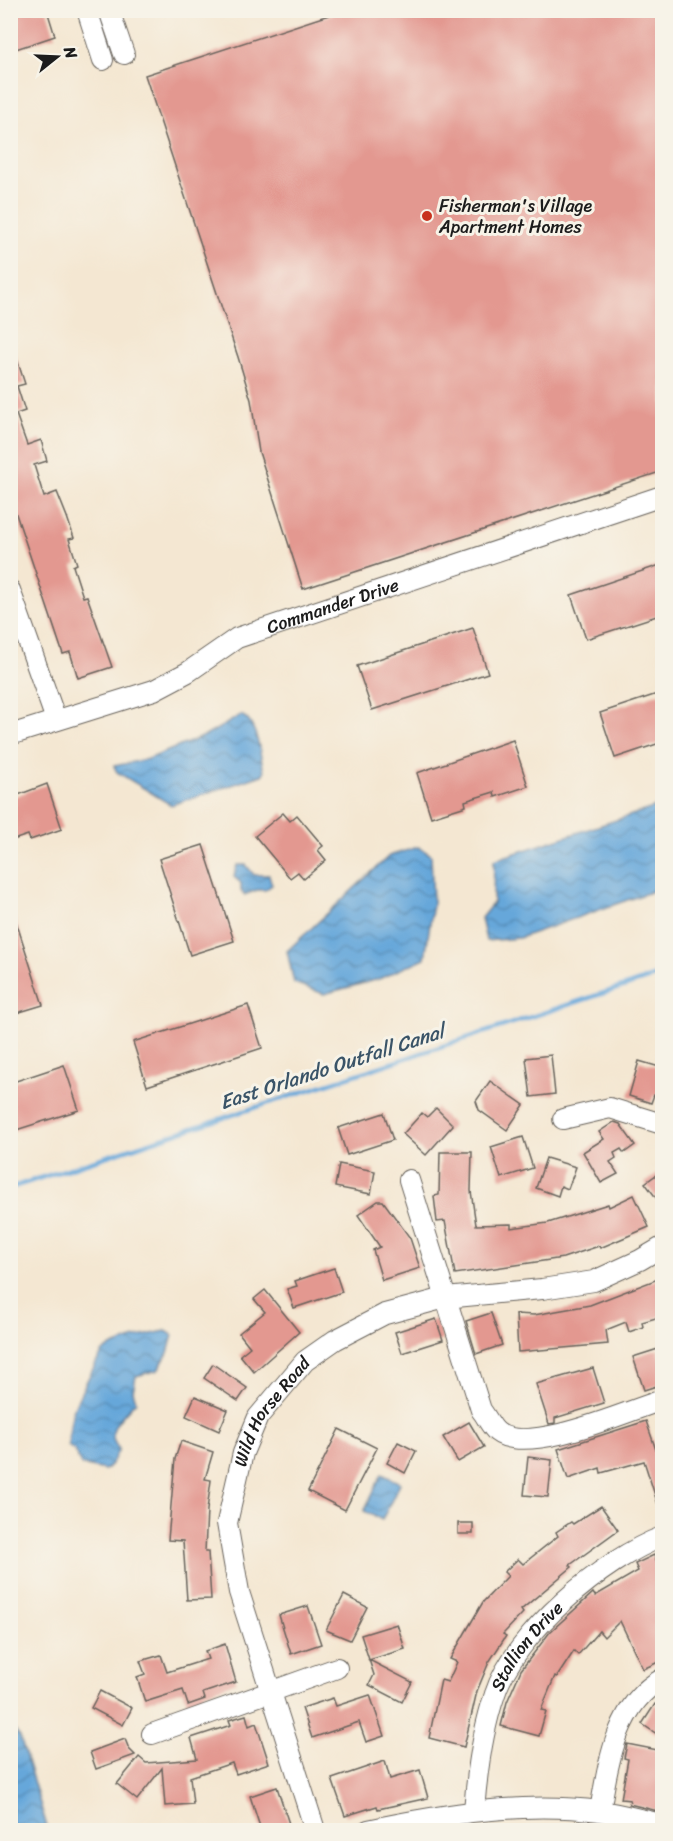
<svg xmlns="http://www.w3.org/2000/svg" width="673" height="1841" viewBox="0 0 673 1841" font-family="Sriracha,sans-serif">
	<defs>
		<pattern id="water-waves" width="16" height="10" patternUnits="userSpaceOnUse" patternTransform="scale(1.5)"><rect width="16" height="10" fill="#66a7da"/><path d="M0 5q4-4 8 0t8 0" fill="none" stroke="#5387b0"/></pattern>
	</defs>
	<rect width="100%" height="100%" fill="#f7f3e8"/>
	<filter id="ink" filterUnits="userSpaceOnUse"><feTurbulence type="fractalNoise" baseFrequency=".0167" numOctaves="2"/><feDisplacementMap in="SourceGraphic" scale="12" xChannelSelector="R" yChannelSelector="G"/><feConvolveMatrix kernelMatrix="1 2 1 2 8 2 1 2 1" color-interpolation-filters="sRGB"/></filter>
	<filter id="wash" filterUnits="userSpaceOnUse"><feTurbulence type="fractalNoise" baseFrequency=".008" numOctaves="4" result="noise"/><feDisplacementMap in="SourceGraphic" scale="24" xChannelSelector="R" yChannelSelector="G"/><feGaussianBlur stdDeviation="1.35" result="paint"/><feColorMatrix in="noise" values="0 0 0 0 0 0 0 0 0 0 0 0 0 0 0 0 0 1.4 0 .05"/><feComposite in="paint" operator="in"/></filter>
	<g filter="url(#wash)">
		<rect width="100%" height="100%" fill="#f4e7d2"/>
		<!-- water -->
		<g fill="url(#water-waves)" stroke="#41627b" stroke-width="1.5">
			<path d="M241 715C258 722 260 756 264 772L262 775 171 805 117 772 114 766 148 759 207 735Z"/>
			<path d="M662 805V888L519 938 486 941 481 918 493 903 494 860Z"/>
			<path d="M418 847 431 855 433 903 425 958 379 979 324 994 294 983 287 951 389 856Z"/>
			<path d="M237 865H246L254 875H269L272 885 265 890H257L244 895 241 891V883L234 877Z"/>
			<path d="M166 1331 173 1335 168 1353 158 1370 136 1376 133 1391 136 1401C123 1416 102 1431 119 1449L112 1463 105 1470 81 1465 75 1451 68 1446C69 1434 70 1420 74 1409 77 1400 99 1355 104 1351 114 1343 153 1333 166 1331Z"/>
			<path d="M382 1474 400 1483 382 1520 364 1511Z"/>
			<path d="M11 1726 20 1737 48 1830H11Z"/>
		</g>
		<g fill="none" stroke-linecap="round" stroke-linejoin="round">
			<!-- stream -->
			<path stroke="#66a7da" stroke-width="4.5" d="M10 1188 662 974"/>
		</g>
		<g id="blocks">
			<!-- building -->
			<g fill="#e39890">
				<path d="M10 10H47L55 36 10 51Z"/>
				<path d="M344 10H663V471L303 589 259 452 251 400 238 357 145 75Z"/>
				<path d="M10 347H13L25 384 17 386 25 411 16 414 27 445 41 440 47 461 34 465 44 497 57 492 67 517 74 538 69 539 77 564 73 566 83 597 87 596 112 667 78 678 70 652 63 654 10 496Z"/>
				<path d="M663 564V614L586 639 571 595Z"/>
				<path d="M473 628 488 673 372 710 357 666Z"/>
				<path d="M663 692V742L615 758 600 713Z"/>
				<path d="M513 740 528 786 495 797 494 792 465 801 466 806 431 817 417 773Z"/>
				<path d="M47 784 62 829 30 840 28 835 10 841V798Z"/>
				<path d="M283 813 290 821 297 815 323 846 318 850 326 860 304 879 298 872 290 878 255 836Z"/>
				<path d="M203 845 234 941 190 955 159 859Z"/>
				<path d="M13 912 43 1005 10 1015V913Z"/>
				<path d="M248 1005 262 1048 147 1086 133 1042Z"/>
				<path d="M551 1055 555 1094 531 1097 526 1058Z"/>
				<path d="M639 1061 663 1068V1099L654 1095 651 1103 629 1096Z"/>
				<path d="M64 1065 79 1110 10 1132V1083Z"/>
				<path d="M490 1081 524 1105 507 1130 479 1110 476 1101Z"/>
				<path d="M436 1108 453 1125 426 1155 403 1134 422 1113 427 1117Z"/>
				<path d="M384 1113 393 1140 347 1155 338 1128Z"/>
				<path d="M614 1122 620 1124 635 1145 624 1153 621 1149 614 1153 616 1158 610 1162 618 1174 601 1183 583 1152 604 1139 599 1132Z"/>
				<path d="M523 1137 533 1168 501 1178 491 1147Z"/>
				<path d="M440 1152H472L471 1191 476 1225 511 1224V1228L548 1223 608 1204 609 1207 634 1195 649 1227 600 1248 599 1246 563 1258 455 1274 445 1221 437 1222 434 1196 439 1195Z"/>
				<path d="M546 1158 576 1167 568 1189 561 1186 558 1196 536 1188Z"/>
				<path d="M339 1164 375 1171 371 1194 335 1187Z"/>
				<path d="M663 1170V1207L645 1183Z"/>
				<path d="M378 1201H383L410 1238 420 1268 382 1280 373 1250 380 1247 358 1215Z"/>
				<path d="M334 1268 342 1292 294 1308 287 1289 297 1286 295 1281Z"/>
				<path d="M663 1277V1316L642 1322 643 1327 629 1332 626 1322 606 1330 608 1344 518 1352 516 1314 534 1315 590 1305Z"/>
				<path d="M265 1290 299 1332 254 1372 240 1355 250 1347 239 1333 265 1312 254 1299Z"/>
				<path d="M491 1313 502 1345 476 1354 466 1321Z"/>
				<path d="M436 1319 443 1340 402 1353 395 1332Z"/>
				<path d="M658 1349 663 1364V1384L644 1390 633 1357Z"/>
				<path d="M213 1364 247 1388 238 1401 204 1378Z"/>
				<path d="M593 1368 604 1403 555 1418V1423L549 1424 536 1384Z"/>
				<path d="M195 1396 228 1410 219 1431 186 1416Z"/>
				<path d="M646 1421 663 1470V1511H660L644 1461 601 1473 600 1468 568 1479 558 1449Z"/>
				<path d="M469 1422 484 1447 458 1462 443 1437Z"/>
				<path d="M339 1429 377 1448 345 1510 308 1491Z"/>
				<path d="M181 1441 213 1452 205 1479 211 1480 207 1510 205 1552H208L211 1599 187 1600 183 1541 168 1540 175 1459Z"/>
				<path d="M398 1442 416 1451 405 1473 387 1463Z"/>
				<path d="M528 1457 552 1460 548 1497 524 1495Z"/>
				<path d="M601 1506 618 1530 570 1565 572 1567 521 1610 523 1613 503 1634 506 1636 489 1662 477 1691 464 1747 429 1738 441 1680 448 1682 457 1662 450 1659 483 1602 508 1576 504 1572 518 1559 523 1564 558 1536 556 1532 571 1522 573 1524Z"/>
				<rect x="458" y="1523" width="15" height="11"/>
				<path d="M654 1555 663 1577V1660L643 1669 620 1621 604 1637 599 1631 578 1655 574 1651 557 1677 555 1676 541 1710 546 1711 539 1736 501 1726 507 1702 521 1670 550 1632 593 1593 595 1596 638 1571 635 1564Z"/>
				<path d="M344 1595 367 1607 350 1640 326 1630Z"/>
				<path d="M308 1606 321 1644 291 1654 279 1615Z"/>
				<path d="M397 1624 405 1649 369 1660 412 1682 402 1702 369 1685 374 1675 361 1635Z"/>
				<path d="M225 1644 236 1682 203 1693 205 1699 188 1705 183 1690 145 1702 137 1677 145 1674 140 1661 161 1655 167 1672 208 1659 205 1651Z"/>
				<path d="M100 1691 132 1708 123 1725 91 1708Z"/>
				<path d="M370 1695 384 1736 366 1742 359 1722 312 1738 302 1708 333 1698 336 1706Z"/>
				<path d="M655 1704 663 1709V1738L642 1724Z"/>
				<path d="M246 1715 249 1726 256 1723 269 1763 236 1774 232 1763 190 1777 193 1804 165 1806 162 1768 137 1800 117 1784 139 1757 146 1763 197 1759 191 1738 231 1725 229 1720Z"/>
				<path d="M125 1739 129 1749 135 1755 96 1769 90 1752Z"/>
				<path d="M627 1744 663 1751 658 1811 629 1804 630 1800 621 1799 628 1759 624 1758Z"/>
				<path d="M385 1761 390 1779 420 1770 428 1798 378 1809 377 1806 345 1816 332 1779Z"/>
				<path d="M277 1787 291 1830H261L250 1796Z"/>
			</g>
		</g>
	</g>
	<g filter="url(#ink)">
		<use href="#blocks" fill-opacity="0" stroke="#68635c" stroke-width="1.5"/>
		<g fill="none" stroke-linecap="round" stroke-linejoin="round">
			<!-- minor casing -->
			<g stroke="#68635c" stroke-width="22">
				<g id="minor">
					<path d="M87 10 103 60"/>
					<path d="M109 10 124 54"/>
					<path d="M10 590 56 720"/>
					<path id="s1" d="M10 735 154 690 188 672 237 638 662 496"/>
					<path d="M563 1119 610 1108 662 1124"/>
					<path d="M409 1180 481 1410C486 1416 491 1427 497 1432 527 1456 628 1411 662 1400"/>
					<path d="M152 1734 337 1668"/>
					<path id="s2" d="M474 1811C477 1771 482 1732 495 1694 514 1634 605 1558 662 1537"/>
					<path d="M600 1811C608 1765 616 1704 662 1679"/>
					<path id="s3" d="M315 1830 239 1592 227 1523 243 1453 258 1417 305 1361 335 1340 385 1314 445 1298 542 1289 594 1281 640 1260 662 1247"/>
					<path d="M368 1830C444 1814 522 1801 600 1811 621 1814 642 1820 662 1824"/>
				</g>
			</g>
			<!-- minor -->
			<use href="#minor" stroke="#fff" stroke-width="20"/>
		</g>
	</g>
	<!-- markers -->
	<circle fill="#c8321e" stroke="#f7f3e8" stroke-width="2" cx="427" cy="216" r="6"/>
	<g text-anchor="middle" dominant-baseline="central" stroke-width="6" stroke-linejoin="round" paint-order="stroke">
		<!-- poi labels -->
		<g font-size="18" fill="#1c1c1c" stroke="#f7f3e8" text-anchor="start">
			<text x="439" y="206">Fisherman's Village<tspan x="439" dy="21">Apartment Homes</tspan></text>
		</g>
		<!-- street labels -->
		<g font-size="18" fill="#1c1c1c" stroke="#f7f3e8">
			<text stroke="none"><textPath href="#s1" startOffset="350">Commander Drive</textPath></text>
			<text stroke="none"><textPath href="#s3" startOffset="442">Wild Horse Road</textPath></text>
			<text stroke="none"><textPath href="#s2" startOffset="177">Stallion Drive</textPath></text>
		</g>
		<!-- water labels -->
		<g font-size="20" font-style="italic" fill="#3a5468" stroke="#f7f3e8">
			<text transform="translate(332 1067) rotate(-18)">East Orlando Outfall Canal</text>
		</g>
	</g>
	<!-- margin -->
	<rect width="673" height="1841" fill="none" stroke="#f7f3e8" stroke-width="36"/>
	<!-- north arrow -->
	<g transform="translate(57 57) rotate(72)" stroke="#f7f3e8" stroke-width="4.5" paint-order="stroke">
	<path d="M0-4.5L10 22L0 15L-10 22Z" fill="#1c1c1c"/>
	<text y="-9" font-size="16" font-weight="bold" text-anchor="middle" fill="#1c1c1c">N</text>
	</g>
</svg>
